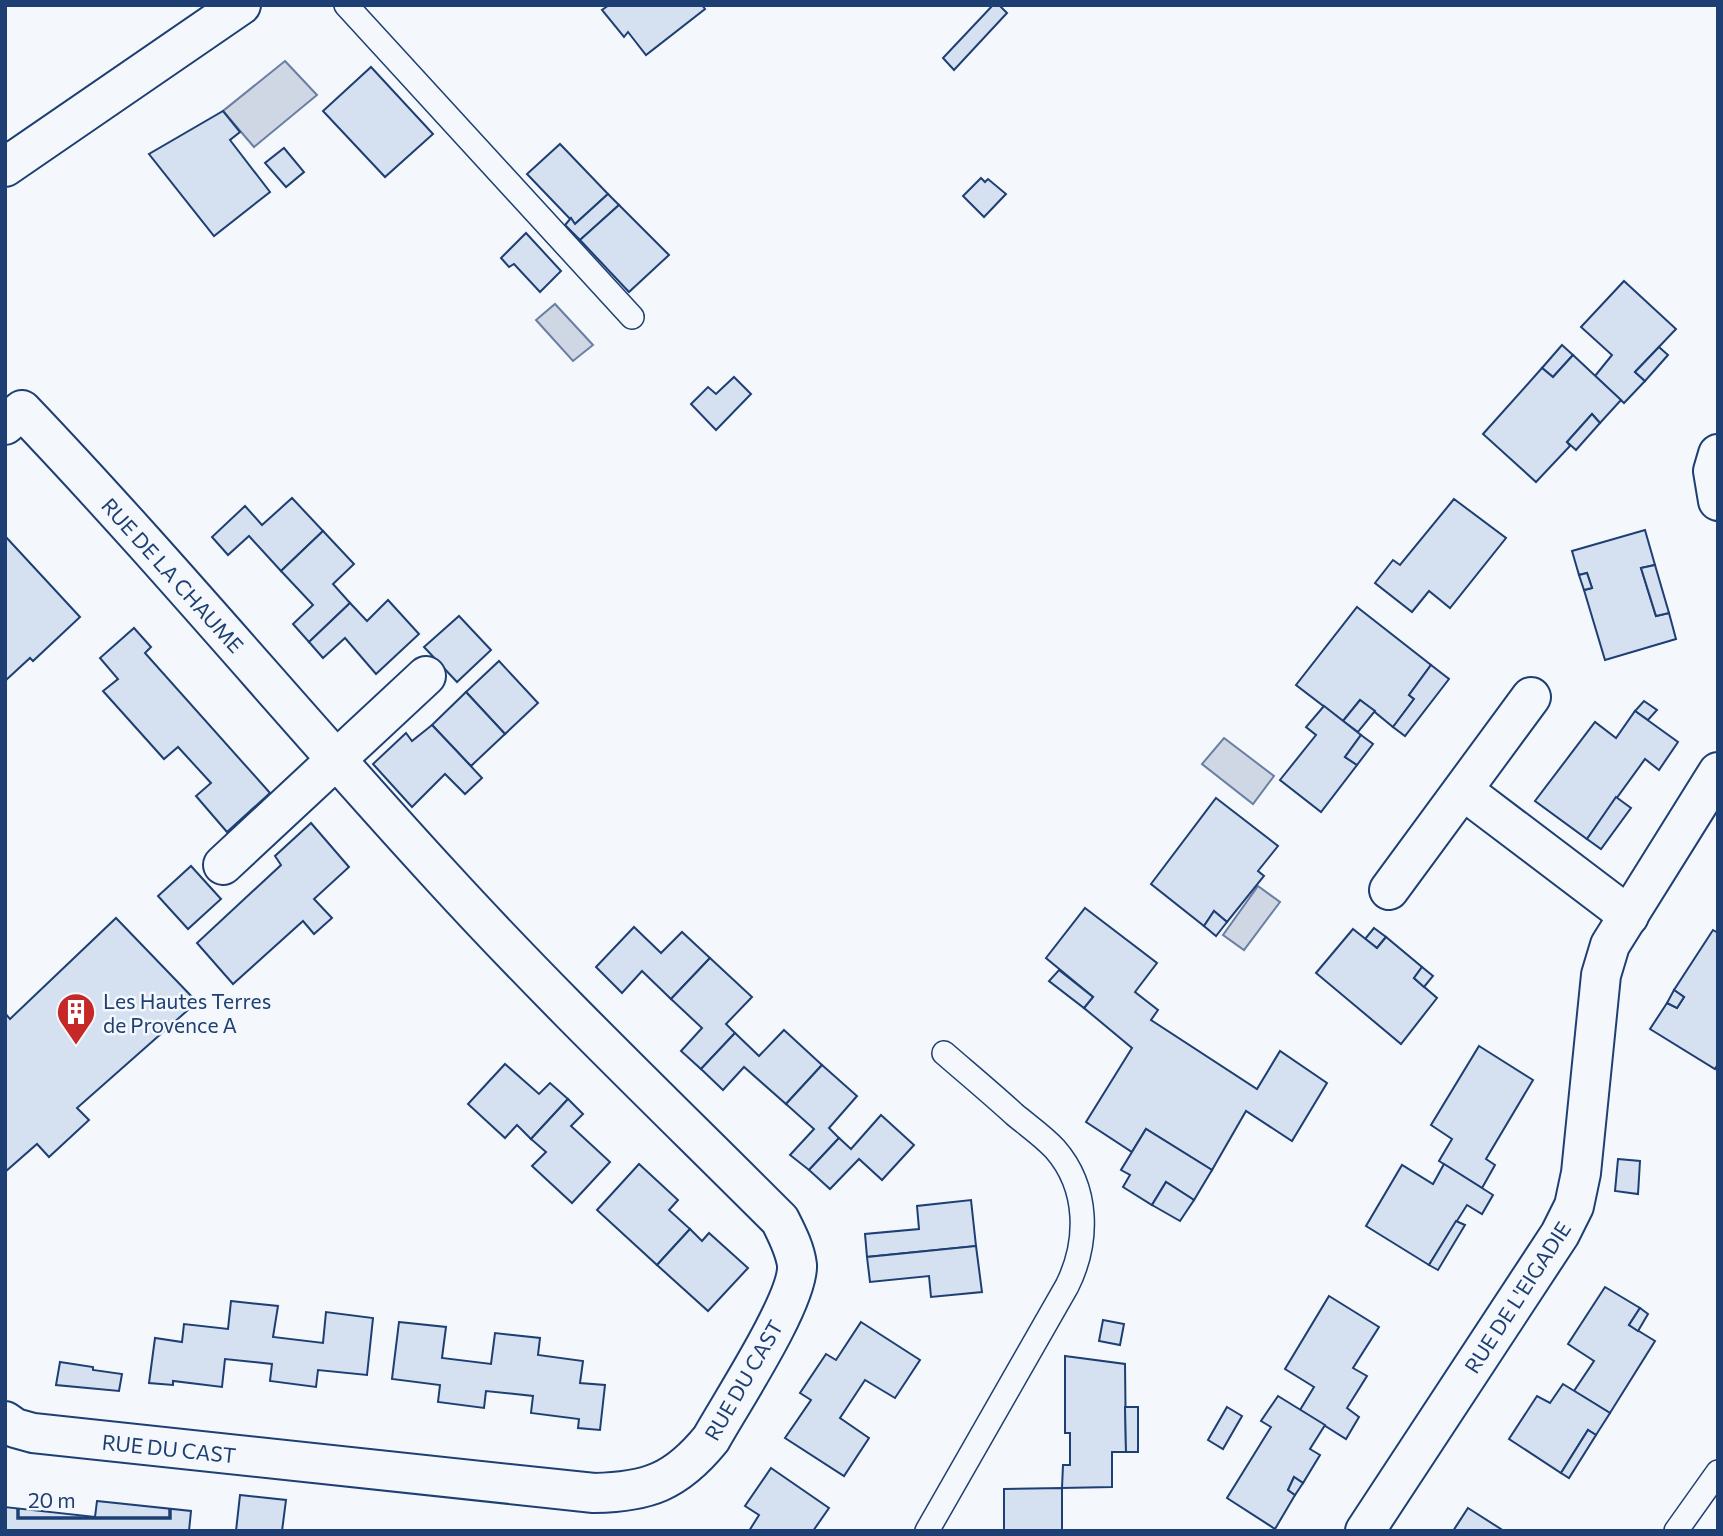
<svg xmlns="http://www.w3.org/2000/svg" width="1723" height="1536" viewBox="0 0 1723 1536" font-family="Commissioner,sans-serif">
	<rect width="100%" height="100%" fill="#f4f7fb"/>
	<!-- water -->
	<g fill="#cfd7e4" stroke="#687fa3" stroke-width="2">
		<path d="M285 61 317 95 254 147 223 111Z"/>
		<path d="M555 304 593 345 573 361 536 320Z"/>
		<path d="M1224 738 1274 776 1253 804 1202 764Z"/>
		<path d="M1258 886 1280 902 1244 950 1223 935Z"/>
	</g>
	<!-- building -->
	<g fill="#d5e0f0" stroke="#1d3f73" stroke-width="2">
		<path d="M609 5H702L705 9 646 55 628 32 624 37 602 10Z"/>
		<path d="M993 5H999L1007 13 954 70 943 58Z"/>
		<path d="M371 67 433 134 385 177 323 111Z"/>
		<path d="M223 111 240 132 230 140 270 192 214 236 149 154Z"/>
		<path d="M560 144 608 194 575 224 527 174Z"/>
		<path d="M284 148 304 172 286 187 265 163Z"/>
		<path d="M981 178 985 182 988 179 1006 194 984 217 963 196Z"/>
		<path d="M608 194 619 205 580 240 565 225 571 218 575 224Z"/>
		<path d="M619 205 669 255 629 292 580 240Z"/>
		<path d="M526 233 561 271 540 292 514 264 509 267 501 258Z"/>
		<path d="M1624 281 1676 329 1635 372 1645 381 1624 403 1595 376 1612 355 1581 327Z"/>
		<path d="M1562 345 1573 355 1553 377 1542 368Z"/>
		<path d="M1659 347 1668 355 1645 381 1635 372Z"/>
		<path d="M1573 355 1621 400 1600 423 1592 414 1567 442 1570 446 1536 482 1483 434 1542 368 1553 377Z"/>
		<path d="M734 377 751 394 716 430 691 404 708 387 716 394Z"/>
		<path d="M1592 414 1600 423 1576 450 1567 442Z"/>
		<path d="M292 498 323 531 281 571 249 536 228 555 212 537 245 506 262 525Z"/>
		<path d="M1454 499 1506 538 1450 608 1429 591 1412 612 1375 583 1393 560 1400 565Z"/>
		<path d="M1645 530 1655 565 1641 568 1656 616 1669 613 1676 639 1605 660 1584 590 1592 588 1587 573 1579 575 1572 551Z"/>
		<path d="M323 531 354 564 333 584 350 603 309 642 293 624 313 605 281 571Z"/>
		<path d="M5 536 80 617 33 661 30 658 5 681Z"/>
		<path d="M1655 565 1669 613 1656 616 1641 568Z"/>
		<path d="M1587 573 1592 588 1584 590 1579 575Z"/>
		<path d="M388 600 419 634 376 674 345 638 323 658 309 642 350 603 367 621Z"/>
		<path d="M1357 607 1431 665 1409 695 1414 699 1393 727 1360 700 1343 721 1296 685Z"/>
		<path d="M459 616 491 650 457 682 424 647Z"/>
		<path d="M134 628 151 647 145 653 270 793 227 832 196 796 211 783 178 747 164 759 103 691 118 679 100 658Z"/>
		<path d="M499 661 538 703 505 734 466 692Z"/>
		<path d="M1431 665 1449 679 1405 736 1393 727 1414 699 1409 695Z"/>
		<path d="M466 692 505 734 471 766 432 725Z"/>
		<path d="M1360 700 1375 711 1358 732 1343 721Z"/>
		<path d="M1644 701 1657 710 1648 720 1635 711Z"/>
		<path d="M1324 706 1361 735 1345 757 1357 765 1321 812 1280 780 1316 735 1306 727Z"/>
		<path d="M1635 711 1678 742 1659 770 1645 759 1587 839 1535 801 1595 722 1616 738Z"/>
		<path d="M432 725 482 778 465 794 445 774 412 807 373 764 406 733 412 741Z"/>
		<path d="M1361 735 1373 744 1357 765 1345 757Z"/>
		<path d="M1616 797 1631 808 1601 849 1587 839Z"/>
		<path d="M1216 798 1278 846 1258 871 1264 876 1227 922 1214 911 1204 926 1151 884Z"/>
		<path d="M311 823 349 867 314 899 332 918 314 934 303 921 233 984 197 943 281 865 275 856Z"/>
		<path d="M191 866 221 899 188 929 158 896Z"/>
		<path d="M1085 908 1157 963 1135 992 1158 1010 1151 1020 1257 1089 1280 1051 1327 1083 1292 1141 1246 1111 1212 1170 1146 1129 1132 1152 1086 1122 1132 1048 1084 1008 1093 997 1046 958Z"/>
		<path d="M1214 911 1227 922 1216 936 1204 926Z"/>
		<path d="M116 918 197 1002 77 1108 89 1120 49 1157 37 1144 5 1172V1013L10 1019Z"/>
		<path d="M634 927 661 953 682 932 710 958 671 999 642 971 622 993 596 967Z"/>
		<path d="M1374 928 1386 937 1377 948 1365 939Z"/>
		<path d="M1353 929 1377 948 1386 937 1422 967 1414 978 1437 998 1401 1044 1316 973Z"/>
		<path d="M1713 930 1718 933V1064L1715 1069 1650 1029 1667 1003 1677 1008 1684 997 1674 990Z"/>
		<path d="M710 958 752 997 726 1024 735 1033 701 1069 681 1051 702 1028 671 999Z"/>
		<path d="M1422 967 1433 976 1424 987 1414 978Z"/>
		<path d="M1059 970 1093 997 1084 1008 1049 981Z"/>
		<path d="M1674 990 1684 997 1677 1008 1667 1003Z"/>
		<path d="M784 1030 822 1065 786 1104 744 1067 723 1090 701 1069 735 1033 759 1056Z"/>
		<path d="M1479 1046 1533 1080 1486 1159 1495 1165 1482 1188 1439 1161 1452 1139 1431 1125Z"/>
		<path d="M505 1064 539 1094 550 1083 568 1099 531 1139 517 1125 505 1138 468 1104Z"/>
		<path d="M822 1065 857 1096 829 1128 839 1138 809 1170 790 1155 814 1129 786 1104Z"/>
		<path d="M568 1099 583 1114 571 1126 610 1162 572 1203 532 1166 546 1152 531 1139Z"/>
		<path d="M881 1115 914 1145 882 1180 859 1159 830 1189 809 1170 839 1138 851 1149Z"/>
		<path d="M1146 1129 1212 1170 1194 1200 1166 1182 1152 1205 1123 1187 1130 1175 1121 1170Z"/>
		<path d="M1618 1159 1640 1161 1638 1194 1615 1191Z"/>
		<path d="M639 1164 678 1200 669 1210 690 1229 657 1265 597 1210Z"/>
		<path d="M1444 1164 1493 1195 1482 1214 1467 1205 1429 1265 1366 1226 1402 1165 1433 1184Z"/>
		<path d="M1166 1182 1194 1200 1180 1221 1152 1205Z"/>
		<path d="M971 1200 976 1246 867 1257 865 1234 919 1229 917 1206Z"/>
		<path d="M1456 1221 1465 1225 1438 1270 1429 1265Z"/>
		<path d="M690 1229 702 1241 709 1233 748 1268 708 1311 657 1265Z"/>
		<path d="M976 1246 982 1292 931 1297 929 1276 870 1282 867 1257Z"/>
		<path d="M1605 1287 1640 1308 1629 1325 1655 1341 1610 1413 1574 1391 1594 1361 1568 1344Z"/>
		<path d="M1329 1296 1379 1327 1353 1368 1367 1376 1347 1408 1359 1417 1346 1439 1300 1410 1314 1387 1285 1369Z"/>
		<path d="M231 1301 278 1306 273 1337 323 1343 326 1312 373 1318 367 1375 318 1370 316 1387 270 1381 272 1364 225 1359 222 1387 173 1381V1385L149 1383 155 1338 182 1342 184 1324 228 1329Z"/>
		<path d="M1640 1308 1648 1314 1638 1331 1629 1325Z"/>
		<path d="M1103 1320 1124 1324 1120 1345 1099 1341Z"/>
		<path d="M399 1322 446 1327 442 1358 491 1364 495 1333 540 1338 538 1355 583 1361 580 1383 605 1385 600 1430 578 1428 579 1419 531 1413 533 1396 486 1391 484 1408 438 1402 440 1385 392 1379Z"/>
		<path d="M861 1322 920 1360 895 1398 865 1380 840 1418 869 1438 844 1476 785 1438 811 1400 800 1393 826 1354 836 1360Z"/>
		<path d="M1065 1356 1125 1364 1126 1452H1112V1487L1062 1488 1063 1465H1070V1433H1065Z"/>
		<path d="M60 1362 93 1367V1370L122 1374 119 1391 56 1385Z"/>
		<path d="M1563 1384 1610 1413 1596 1435 1588 1430 1561 1473 1509 1439 1537 1396 1550 1403Z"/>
		<path d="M1278 1396 1325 1425 1310 1449 1320 1455 1303 1483 1294 1477 1288 1490 1295 1495 1275 1529 1227 1498 1271 1427 1261 1421Z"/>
		<path d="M1125 1407H1138V1452H1126Z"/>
		<path d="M1227 1407 1242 1416 1223 1449 1208 1440Z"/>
		<path d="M1588 1430 1596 1435 1569 1478 1561 1473Z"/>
		<path d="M771 1468 829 1508 813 1531H749L759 1515 745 1506Z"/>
		<path d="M1294 1477 1303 1483 1295 1495 1288 1490Z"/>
		<path d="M1062 1488V1531H1004V1489Z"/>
		<path d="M240 1495 286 1500 282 1531H236Z"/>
		<path d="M97 1501 191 1511 189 1531H5V1507L95 1517Z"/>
		<path d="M1468 1508 1504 1531H1453Z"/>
	</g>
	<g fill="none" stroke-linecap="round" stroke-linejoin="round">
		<!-- service casing -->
		<g stroke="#1d3f73" stroke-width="26">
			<g id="service">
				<path d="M346 5 632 317"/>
				<path d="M927 1531 1067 1286C1089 1242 1089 1188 1055 1149 1043 1136 1027 1125 1014 1114 991 1093 967 1073 944 1053"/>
				<path d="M1676 1531 1718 1472"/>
			</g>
		</g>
		<!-- minor casing -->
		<g stroke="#1d3f73" stroke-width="42">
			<g id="minor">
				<path d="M5 425 22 410C167 562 301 724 443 878 551 996 667 1107 780 1220 787 1234 795 1249 797 1265 799 1300 731 1403 711 1439 676 1482 648 1492 594 1493L33 1433 15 1428 5 1421"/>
				<path d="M1718 454 1713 471 1718 501"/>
				<path d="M1464 791 1629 916"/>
				<path d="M223 865 426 676"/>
				<path d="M1389 890 1531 697"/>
				<path d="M1365 1531 1560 1234 1574 1206 1581 1173 1601 975 1610 945 1718 772"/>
			</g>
		</g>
		<!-- primary casing -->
		<g stroke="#1d3f73" stroke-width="42">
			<path id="primary" d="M5 167 241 5"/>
		</g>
		<!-- service -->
		<use href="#service" stroke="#f4f7fb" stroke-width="23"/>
		<!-- minor -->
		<use href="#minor" stroke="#f4f7fb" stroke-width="38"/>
		<!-- primary -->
		<use href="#primary" stroke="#f4f7fb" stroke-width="38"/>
	</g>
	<!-- icons -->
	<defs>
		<g id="building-pin" transform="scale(2.0125)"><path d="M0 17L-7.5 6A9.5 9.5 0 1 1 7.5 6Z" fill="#c62828" stroke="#f4f7fb"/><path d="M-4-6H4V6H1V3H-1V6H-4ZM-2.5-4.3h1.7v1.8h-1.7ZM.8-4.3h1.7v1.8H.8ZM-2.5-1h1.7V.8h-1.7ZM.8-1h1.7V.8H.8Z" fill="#fff"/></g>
	</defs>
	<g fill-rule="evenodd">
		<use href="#building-pin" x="76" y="1012"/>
	</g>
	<g text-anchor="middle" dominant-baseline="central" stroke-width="5" stroke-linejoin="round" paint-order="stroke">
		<!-- street labels -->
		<g font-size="21" fill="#1d3f73" stroke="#f4f7fb">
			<text transform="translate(173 575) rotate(48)">RUE DE LA CHAUME</text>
			<text transform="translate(1517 1297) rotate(-57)">RUE DE L'EIGADIE</text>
			<text transform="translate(743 1380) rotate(-60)">RUE DU CAST</text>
			<text transform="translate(169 1448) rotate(6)">RUE DU CAST</text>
		</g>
		<!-- poi labels -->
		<g font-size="21" fill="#1d3f73" stroke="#f4f7fb" text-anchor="start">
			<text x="103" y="1000">Les Hautes Terres<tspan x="103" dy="24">de Provence A</tspan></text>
		</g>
	</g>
	<!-- border -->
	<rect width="1723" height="1536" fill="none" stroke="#1d3f73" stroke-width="14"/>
	<!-- scale -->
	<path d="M18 1508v10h152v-10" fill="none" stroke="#1d3f73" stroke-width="3.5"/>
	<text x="28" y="1508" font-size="21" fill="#1d3f73" stroke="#f4f7fb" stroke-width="5" paint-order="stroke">20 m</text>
</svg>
